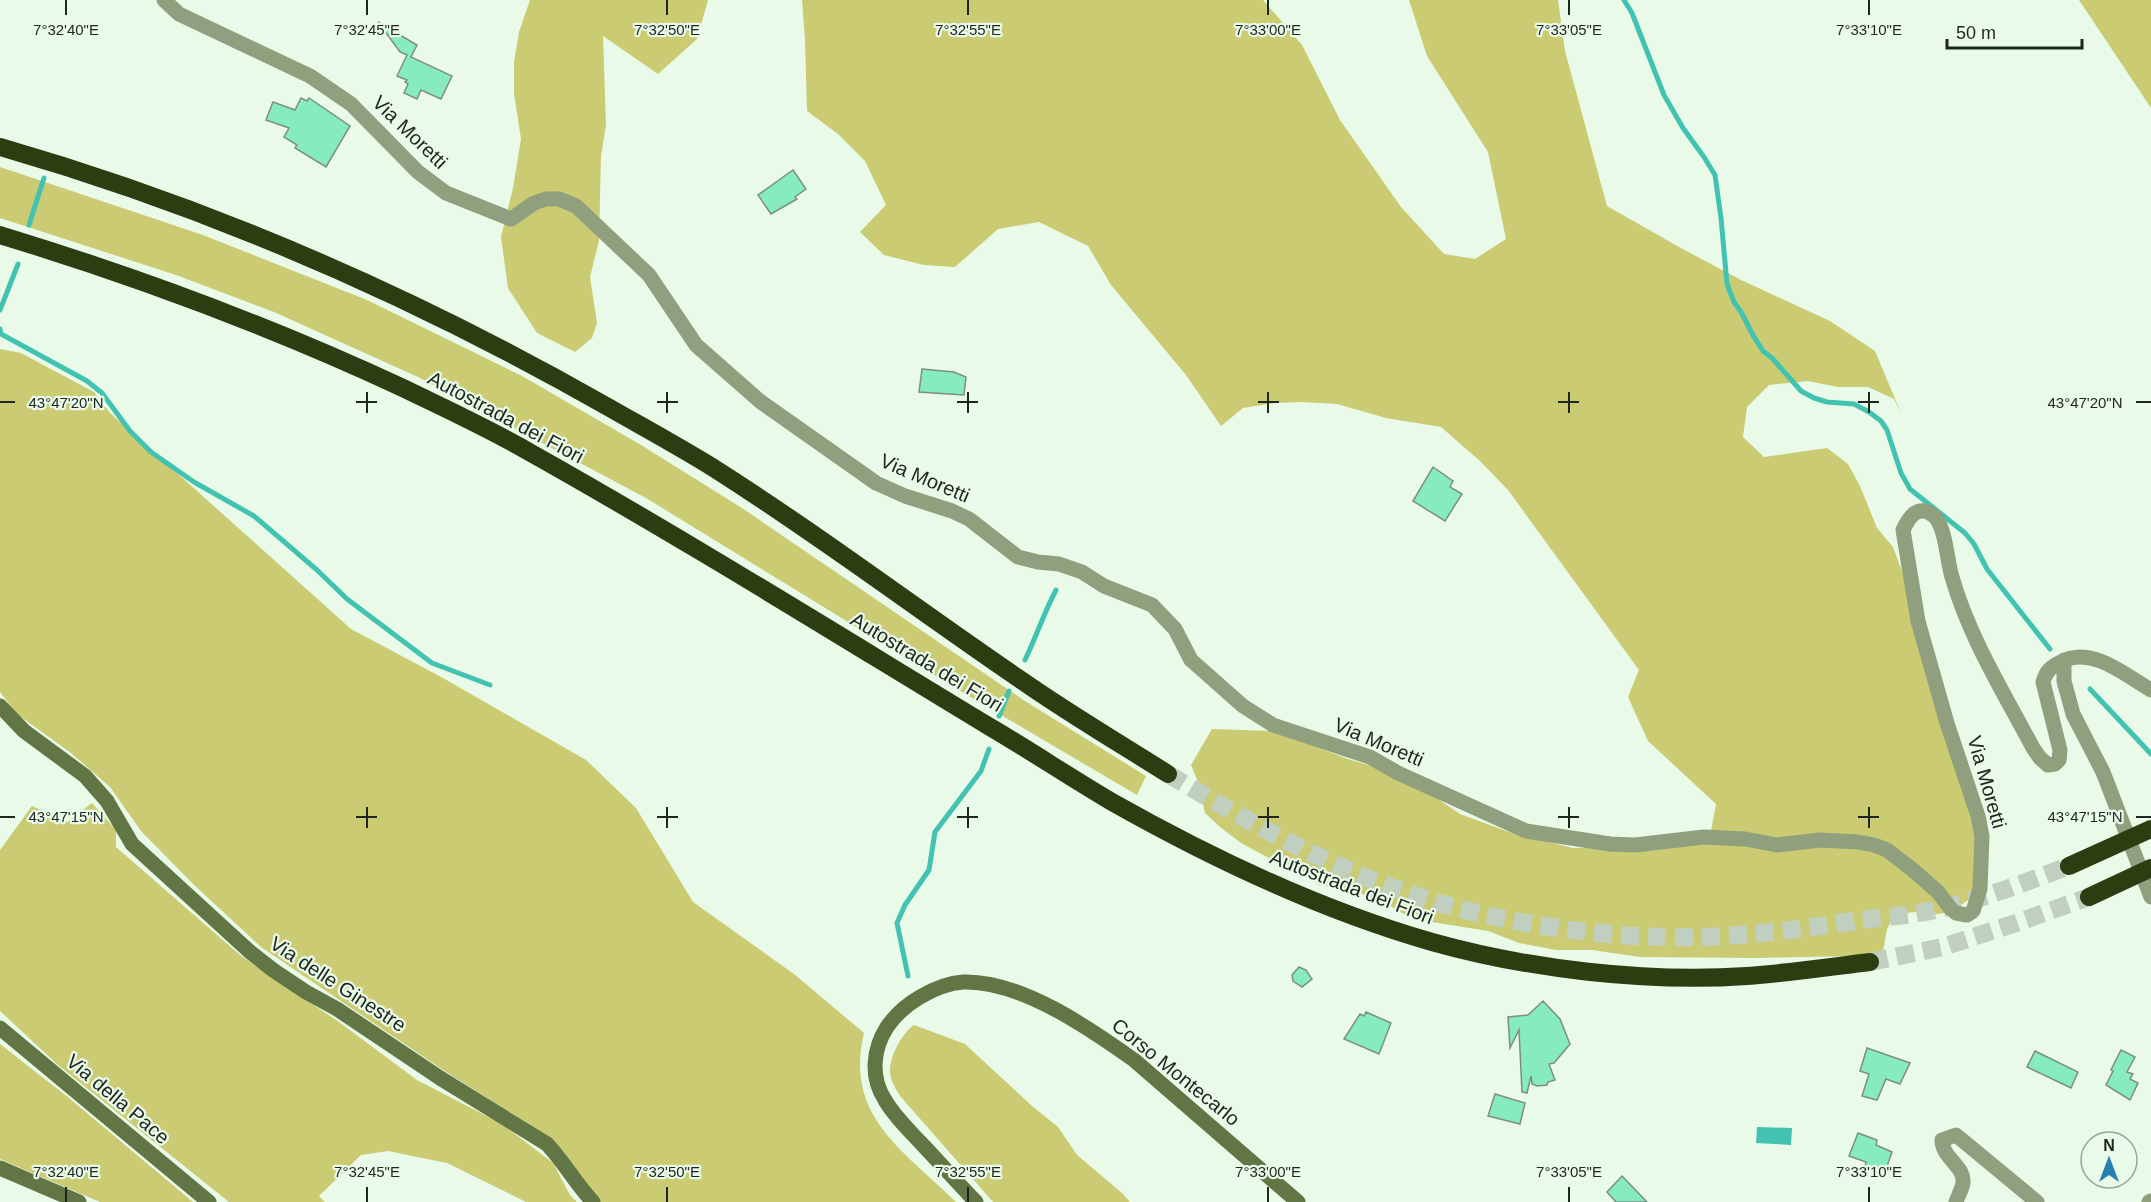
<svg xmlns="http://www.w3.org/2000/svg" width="2151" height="1202" viewBox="0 0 2151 1202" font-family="Helvetica,sans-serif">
	<rect width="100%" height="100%" fill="#e9fae9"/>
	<!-- green -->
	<g fill="#cacb72">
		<path d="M530 0H708L697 39 658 74 603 36 606 125 601 156 599 241 590 277 597 323 592 338 575 352 537 333 508 288 501 237 513 188 521 139 514 93V62L519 32Z"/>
		<path d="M802 0H1263L1302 45 1340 120 1401 207 1444 254 1475 259 1506 239 1488 152 1427 56 1409 0H1558L1565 51 1607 206 1679 247 1741 280 1830 321 1875 351 1901 413 1894 399 1868 387H1838L1808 381 1769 385 1747 407 1743 437 1764 457 1827 448 1848 464 1860 486 1877 528 1893 547 1905 579 1976 829 1978 859 1971 898 1951 912 1932 915 1916 912 1895 914 1887 929 1883 951 1857 956 1757 958 1640 957 1592 950H1556L1519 943 1488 931 1413 919 1390 906 1355 891 1319 885 1296 868 1267 857 1241 843 1220 827 1205 813 1198 782 1191 765 1212 729 1275 731 1348 759 1385 770 1420 787 1460 814 1509 832 1573 848 1682 846 1711 831 1716 804 1648 741 1628 697 1639 670 1508 490 1480 461 1441 427 1386 418 1337 404 1302 402 1275 403 1243 408 1221 426 1186 375 1111 285 1088 246 1039 222 998 229 955 267 924 265 884 255 860 232 886 205 865 161 838 134 807 111 805 40Z"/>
		<path d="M2079 0H2151V108Z"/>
		<path d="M0 167 203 235 367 300 522 376 641 445 742 508 1025 701 1146 776 1137 795 972 698 646 498 418 377 274 312 176 275 0 218Z"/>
		<path d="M0 349 21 353 94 392 110 413 351 629 443 678 586 760 636 808 693 902 794 974 864 1033C844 1117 904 1150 956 1202H600L586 1191 564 1152 549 1137 443 1070 261 947 194 885 141 831 110 787 71 753 17 714 0 692Z"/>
		<path d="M92 803 116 830V847L240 955 339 1022 417 1080 502 1124 553 1163 570 1195 577 1202H526L447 1163 388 1151 361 1155 319 1196 325 1202H229L58 1065 0 1011V850L32 806 67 822Z"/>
		<path d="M914 1025 965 1044 1032 1106 1058 1127 1077 1155 1122 1193 1130 1202H993L901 1097C896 1090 890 1080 890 1071 890 1056 902 1033 914 1025Z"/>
		<path d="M0 1044 69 1098 193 1202H100L0 1159Z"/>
	</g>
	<!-- water -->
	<path fill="#42c3b1" d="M1757 1127 1792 1128 1791 1145 1756 1143Z"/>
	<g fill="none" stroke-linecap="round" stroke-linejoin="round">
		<!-- stream -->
		<g stroke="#42c3b1" stroke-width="5">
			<path d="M1624 0 1632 13 1664 95 1683 128 1704 157 1715 175 1721 218 1727 284 1734 302 1741 312 1754 337 1763 351 1772 358 1801 391 1814 398 1827 402 1854 404 1869 412 1881 421 1887 430 1901 473 1910 489 1965 533 1974 544 1987 569 2050 649"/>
			<path d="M29 225 44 178"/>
			<path d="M0 310 18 264"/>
			<path d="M0 329 1 334 87 381 102 393 130 431 151 452 194 482 254 516 317 570 347 599 432 663 490 685"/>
			<path d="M1025 660C1036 637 1044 613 1056 590"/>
			<path d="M2090 689 2151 754"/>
			<path d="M999 716 1009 691"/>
			<path d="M908 976 897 923 905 905 929 870 935 832 981 771 989 749"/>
		</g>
	</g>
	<!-- building -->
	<g fill="#86ebbf" stroke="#7b8f85" stroke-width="1.5">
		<path d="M378 22 417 45 411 57 452 76 441 99 421 90 417 99 404 93 408 84 405 82 407 80 397 76 407 55 400 52Z"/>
		<path d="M301 98 307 101 309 98 350 126 326 167 295 148 297 145 284 137 289 128 266 120 273 102 295 110Z"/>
		<path d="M793 170 806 189 795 197 797 199 771 214 758 195Z"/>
		<path d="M922 369 954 372 966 377 964 395 919 392Z"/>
		<path d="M1433 467 1453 481 1450 487 1462 494 1445 521 1413 501Z"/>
		<path d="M1299 967 1306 970 1312 979 1302 987 1293 981 1292 975Z"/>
		<path d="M1543 1001 1560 1019 1570 1044 1554 1063 1549 1064 1555 1080 1548 1082 1547 1085 1537 1086 1532 1084 1531 1076 1527 1093 1522 1092 1519 1030 1510 1048 1508 1017 1528 1015Z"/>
		<path d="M1366 1012 1391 1023 1379 1054 1344 1039 1360 1014 1364 1016Z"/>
		<path d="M1867 1048 1910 1063 1900 1084 1886 1079 1877 1100 1862 1096 1869 1074 1860 1071Z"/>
		<path d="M2121 1050 2135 1057 2127 1072 2133 1074 2130 1079 2138 1083 2130 1100 2106 1085 2113 1071 2111 1070Z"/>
		<path d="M2035 1051 2078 1072 2071 1088 2027 1067Z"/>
		<path d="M1495 1094 1525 1103 1520 1124 1488 1116Z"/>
		<path d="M1858 1133 1877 1140 1876 1145 1892 1152 1884 1175 1865 1167 1866 1162 1849 1156Z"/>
		<path d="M1622 1176 1647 1202H1616L1607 1192Z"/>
	</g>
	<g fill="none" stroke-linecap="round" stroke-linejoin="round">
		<!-- highway-tunnel -->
		<g stroke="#c1cfc1" stroke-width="18" stroke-dasharray="18 9" stroke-linecap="butt">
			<path d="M1168 774C1243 819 1321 863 1405 892 1492 923 1611 940 1703 937 1754 935 1804 929 1854 921 1882 917 1911 916 1939 909 1983 899 2026 882 2069 866"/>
			<path d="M1870 962 1943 947 2016 923 2089 897"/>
		</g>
		<!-- street -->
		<g stroke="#909f7d" stroke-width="15">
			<path d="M164 0 179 14 310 76 351 104 418 172 446 193 511 219 534 203 546 199H559L576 206 649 275 696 345 761 402 876 483 905 496 952 511 969 519 1018 557 1038 562 1059 564 1082 572 1104 586 1152 605 1175 629 1191 660 1243 706 1273 725 1370 757 1398 773 1526 831 1610 844 1635 845 1704 837 1745 839 1777 845 1820 840 1858 842 1874 845 1887 850 1913 870 1938 892 1951 909 1956 913 1967 915 1973 911 1980 889 1982 836 1978 816 1947 723 1918 621 1903 530C1909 517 1918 503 1934 516 1946 527 1947 562 1952 577 1969 637 2004 693 2033 748L2040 758 2048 765 2055 764 2059 760 2060 750 2043 682C2046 671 2051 667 2061 662 2091 645 2125 675 2151 690"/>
			<path d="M2064 660V681L2073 714 2103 772 2151 897"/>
			<path d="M1956 1202C1958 1196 1962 1189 1963 1183 1965 1166 1942 1158 1942 1140L1956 1135 2037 1202"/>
			<path d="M2149 1202 2151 1201"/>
		</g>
		<!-- secondary -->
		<g stroke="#617644" stroke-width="15">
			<path d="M0 706 24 731 85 776 107 801 132 844 249 951 273 970 306 992 337 1009 440 1078 547 1144C564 1162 576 1184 593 1202"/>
			<path d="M0 1028 209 1202"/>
			<path d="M0 1168 79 1202"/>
			<path d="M976 1202C957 1182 939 1162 920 1142 908 1129 894 1116 885 1100 870 1077 873 1049 887 1027 896 1014 906 1005 920 997 932 990 948 983 963 982 1020 980 1089 1028 1134 1060L1298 1202"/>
		</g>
		<!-- highway -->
		<g stroke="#2c3d12" stroke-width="18">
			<path d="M0 147C212 208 417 298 608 407 643 427 678 446 712 467 818 534 918 610 1021 680 1068 713 1119 743 1168 774"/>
			<path d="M0 235C138 277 272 327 403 388 446 409 490 429 531 453 686 540 838 635 990 727 1031 751 1071 778 1112 802 1213 859 1320 910 1432 942 1528 969 1647 983 1747 976 1788 973 1829 967 1870 962"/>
		</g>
		<!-- highway-bridge -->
		<g stroke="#2c3d12" stroke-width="18">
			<path d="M2069 866 2151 829"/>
			<path d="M2089 897 2151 868"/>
		</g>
	</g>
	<!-- ticks -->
	<path fill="none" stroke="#1f251f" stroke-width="2" d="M66 0V15M367 0V15M667 0V15M968 0V15M1268 0V15M1569 0V15M1869 0V15M367 392V413M667 392V413M968 392V413M1268 392V413M1569 392V413M1869 392V413M0 402H15M356 402H377M657 402H678M957 402H978M1258 402H1279M1558 402H1579M1858 402H1879M2136 402H2151M367 807V828M667 807V828M968 807V828M1268 807V828M1569 807V828M1869 807V828M0 817H15M356 817H377M657 817H678M957 817H978M1258 817H1279M1558 817H1579M1858 817H1879M2136 817H2151M66 1187V1202M367 1187V1202M667 1187V1202M968 1187V1202M1268 1187V1202M1569 1187V1202M1869 1187V1202"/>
	<g text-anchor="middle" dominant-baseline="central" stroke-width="4.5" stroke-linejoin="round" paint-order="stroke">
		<!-- street labels -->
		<g font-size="20" fill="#1f251f" stroke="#e9fae9">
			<text transform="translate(410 132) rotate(44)">Via Moretti</text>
			<text transform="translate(506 417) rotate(28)">Autostrada dei Fiori</text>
			<text transform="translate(925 478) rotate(23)">Via Moretti</text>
			<text transform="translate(927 662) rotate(31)">Autostrada dei Fiori</text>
			<text transform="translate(1379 742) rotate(23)">Via Moretti</text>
			<text transform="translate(1987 782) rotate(74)">Via Moretti</text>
			<text transform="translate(1352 887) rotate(21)">Autostrada dei Fiori</text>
			<text transform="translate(338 984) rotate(33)">Via delle Ginestre</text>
			<text transform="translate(1176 1072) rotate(39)">Corso Montecarlo</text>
			<text transform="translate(118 1099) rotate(40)">Via della Pace</text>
		</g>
	</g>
	<g font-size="15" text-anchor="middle" fill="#1f251f" stroke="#e9fae9" stroke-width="4.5" stroke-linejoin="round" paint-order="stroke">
		<text x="66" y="35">7°32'40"E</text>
		<text x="367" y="35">7°32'45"E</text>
		<text x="667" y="35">7°32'50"E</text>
		<text x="968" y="35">7°32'55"E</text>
		<text x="1268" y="35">7°33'00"E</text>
		<text x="1569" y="35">7°33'05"E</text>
		<text x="1869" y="35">7°33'10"E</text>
		<text x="66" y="408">43°47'20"N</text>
		<text x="2085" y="408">43°47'20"N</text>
		<text x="66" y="822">43°47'15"N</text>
		<text x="2085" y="822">43°47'15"N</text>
		<text x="66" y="1177">7°32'40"E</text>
		<text x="367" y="1177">7°32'45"E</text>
		<text x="667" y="1177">7°32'50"E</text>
		<text x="968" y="1177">7°32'55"E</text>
		<text x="1268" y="1177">7°33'00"E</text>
		<text x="1569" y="1177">7°33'05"E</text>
		<text x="1869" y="1177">7°33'10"E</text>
	</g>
	<!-- north arrow -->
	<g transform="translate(2109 1160)"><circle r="28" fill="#e9fae9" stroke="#98a598" stroke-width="1.5"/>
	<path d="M0-4.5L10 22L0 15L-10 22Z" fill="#2880ae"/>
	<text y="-9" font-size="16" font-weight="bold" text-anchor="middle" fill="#1f251f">N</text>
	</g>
	<!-- scale -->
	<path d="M1947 39v9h135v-9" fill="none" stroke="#1f251f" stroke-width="3"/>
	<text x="1956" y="39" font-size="18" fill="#1f251f" stroke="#e9fae9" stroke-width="4.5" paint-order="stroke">50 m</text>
</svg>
